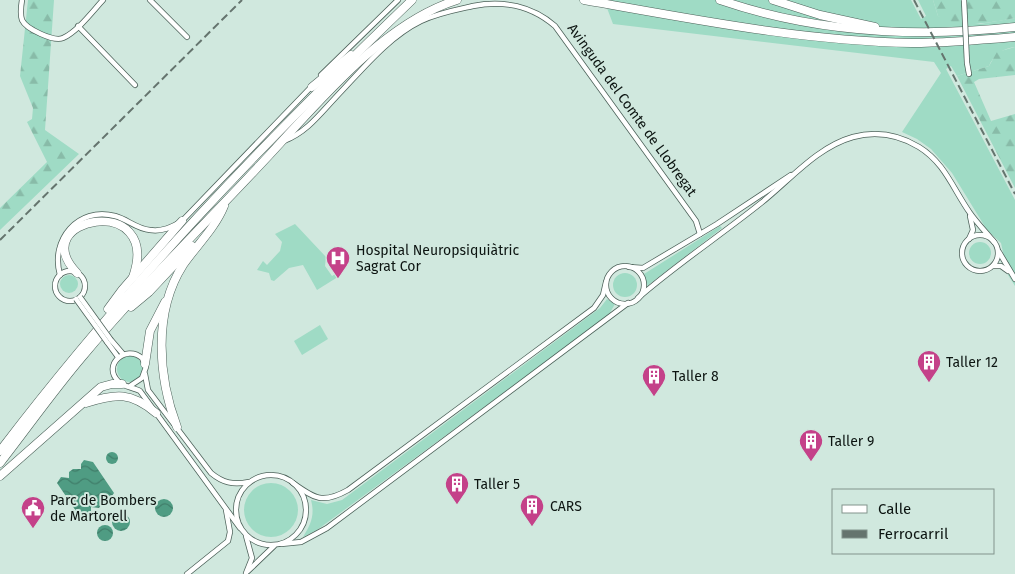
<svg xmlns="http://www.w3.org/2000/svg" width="1015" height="574" viewBox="0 0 1015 574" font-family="'Fira Sans',sans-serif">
	<defs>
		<pattern id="forest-firs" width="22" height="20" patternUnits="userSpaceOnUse" patternTransform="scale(1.25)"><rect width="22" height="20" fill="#9fdbc5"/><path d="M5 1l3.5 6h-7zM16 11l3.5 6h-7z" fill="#88bba8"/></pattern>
		<pattern id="water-waves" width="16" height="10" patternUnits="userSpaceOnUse" patternTransform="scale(1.25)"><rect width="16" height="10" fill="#4f9c83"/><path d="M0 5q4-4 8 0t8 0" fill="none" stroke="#407e6a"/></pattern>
	</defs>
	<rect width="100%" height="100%" fill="#d0e8de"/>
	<!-- grass -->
	<g fill="#9fdbc5">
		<path d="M604 0H911L921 19 926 16 918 0H933L938 16 980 24 1015 18V47C1003 48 993 56 989 66L957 76 951 66 946 69 1015 200V286L1008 275 1001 243 987 230 952 173 931 149 917 139 902 132 941 73 934 62 613 24Z"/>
		<path d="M295 224 326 257 325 266 332 276 339 272 341 275 317 290 303 265 289 268 274 281 271 280 269 273 257 270 263 261 267 265 280 251 282 242 275 234Z"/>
		<path d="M720 226 722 228 647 286 644 274Z"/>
		<circle cx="980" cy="253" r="11"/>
		<circle cx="625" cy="285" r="12"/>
		<circle cx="69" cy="284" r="9"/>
		<path d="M607 299 615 304 608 316 317 530 303 537C311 524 315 515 311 500L327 504 342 500 600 308Z"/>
		<path d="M320 325 328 339 302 355 294 341Z"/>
		<circle cx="130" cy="369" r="13"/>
		<circle cx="271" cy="510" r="27"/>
	</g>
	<!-- forest -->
	<g fill="url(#forest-firs)">
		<path d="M28 0H54L45 130 79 154 0 230V208L47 162 27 122 32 119 33 108 20 76Z"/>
		<path d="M933 0H1015V18C991 22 960 30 938 16Z"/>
		<path d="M1015 47V75L979 79 974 82 991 121 1015 114V188L957 76 989 66 997 52Z"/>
	</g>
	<!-- water -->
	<g fill="url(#water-waves)">
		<circle cx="112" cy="458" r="6"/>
		<path d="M84 460 93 462 114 493 110 499H102V504L99 508 91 507V513L85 517 78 514 57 483 61 477 69 478V472L73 469H81V464Z"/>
		<circle cx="164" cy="508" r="9"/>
		<circle cx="121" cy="522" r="9"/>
		<circle cx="105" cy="533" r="8"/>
	</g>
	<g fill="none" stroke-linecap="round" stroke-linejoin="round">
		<!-- street casing -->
		<g stroke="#4d625a" stroke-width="6">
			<g id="street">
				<path d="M22 0C21 6 20 14 22 20 26 29 54 42 63 38 78 31 92 12 103 0"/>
				<path d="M150 0 187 37"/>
				<path d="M78 26 135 85"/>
				<path d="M967 63 969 74"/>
				<path d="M321 75 398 0"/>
				<path d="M284 141C307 132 320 114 336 97 361 71 388 37 421 21 438 13 455 10 473 6 503 0 532 6 555 26L696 221 700 234"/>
				<circle cx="980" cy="253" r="18"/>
				<path d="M969 239 973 230 970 216"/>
				<path d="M999 252 1015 279"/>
				<path d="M993 266H1001L1008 271"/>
				<circle cx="625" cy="285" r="19"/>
				<path d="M629 267 643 268 717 224 791 175"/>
				<circle cx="70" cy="286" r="15"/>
				<path d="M60 275C50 240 78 206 115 216 127 219 137 229 150 230 162 232 172 227 182 221L313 85"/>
				<path d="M638 298C677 264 721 235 761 203 790 180 817 147 853 137 876 131 899 135 919 147 945 163 953 189 970 213 977 223 986 232 994 242"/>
				<path d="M111 340 123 354"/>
				<path d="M107 342 118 357"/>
				<path d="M145 374 148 390 211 473C223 483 233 485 249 482"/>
				<path d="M130 386 142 378 146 367 142 358C126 344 102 365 118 381 123 387 133 387 140 391L240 528"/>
				<circle cx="271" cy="510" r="35"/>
				<path d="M293 483C315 499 323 504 348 490L594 308 603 295 606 282"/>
				<path d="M246 536 252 558 246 573"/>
				<path d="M281 544 301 542 327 528 628 303"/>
				<path d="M248 571 274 546"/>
				<path d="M187 574 228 541 230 532 226 510"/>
			</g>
		</g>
		<!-- highway casing -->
		<g stroke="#4d625a" stroke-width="9">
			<g id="highway">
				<path d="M584 0C693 19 802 41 912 43 947 43 981 40 1015 37"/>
				<path d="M720 0C816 33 915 38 1015 27"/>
				<path d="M773 0 820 15 875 27"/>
				<path d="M312 87 351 55"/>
				<path d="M77 273C23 217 163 191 133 277"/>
				<path d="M131 307 149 292 192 246"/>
				<path d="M108 309 122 290 182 221"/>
				<path d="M145 364 150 331 165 302"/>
				<path d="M86 403C116 393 131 392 156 413"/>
				<path d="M177 427C158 377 153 312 183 265 197 245 215 228 224 206"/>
				<path d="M0 451C123 289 265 141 412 0"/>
				<path d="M0 463C28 427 54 390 83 356 139 289 201 228 260 165 315 107 380 24 457 0"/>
				<path d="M0 476 101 387 112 384H122"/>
			</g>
		</g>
		<!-- street -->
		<use href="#street" stroke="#fff" stroke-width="4.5"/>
		<!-- highway -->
		<use href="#highway" stroke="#fff" stroke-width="8"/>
		<!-- rail -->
		<g stroke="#65746e" stroke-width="2" stroke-dasharray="8 4" stroke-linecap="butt">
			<path d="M914 0 1015 194"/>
			<path d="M0 240 242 0"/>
		</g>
		<!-- street-bridge casing -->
		<g stroke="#4d625a" stroke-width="6" stroke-linecap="butt">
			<g id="street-bridge">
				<path d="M964 0 967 63"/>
				<path d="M80 297 111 340"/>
				<path d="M76 299 107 342"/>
			</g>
		</g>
		<!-- street-bridge -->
		<use href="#street-bridge" stroke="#fff" stroke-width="4.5"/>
	</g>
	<!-- icons -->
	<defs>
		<g id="hospital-pin" transform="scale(1.25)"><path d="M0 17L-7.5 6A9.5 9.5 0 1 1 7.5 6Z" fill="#c44189" stroke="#d0e8de"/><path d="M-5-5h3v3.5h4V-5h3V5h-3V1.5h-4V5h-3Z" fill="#fff"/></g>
		<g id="building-pin" transform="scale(1.25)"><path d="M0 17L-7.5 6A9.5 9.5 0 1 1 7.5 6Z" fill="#c44189" stroke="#d0e8de"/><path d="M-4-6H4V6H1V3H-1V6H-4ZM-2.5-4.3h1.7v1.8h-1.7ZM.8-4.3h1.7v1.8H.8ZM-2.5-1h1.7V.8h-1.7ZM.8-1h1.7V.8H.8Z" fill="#fff"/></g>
		<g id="civic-pin" transform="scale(1.25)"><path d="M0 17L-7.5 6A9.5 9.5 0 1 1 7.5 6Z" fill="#c44189" stroke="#d0e8de"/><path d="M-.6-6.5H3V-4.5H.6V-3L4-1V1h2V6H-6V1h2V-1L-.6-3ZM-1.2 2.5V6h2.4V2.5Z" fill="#fff"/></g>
	</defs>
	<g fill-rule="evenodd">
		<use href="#hospital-pin" x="338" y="258"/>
		<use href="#building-pin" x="929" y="362"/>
		<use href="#building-pin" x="654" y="376"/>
		<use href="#building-pin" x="811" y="441"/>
		<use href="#building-pin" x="457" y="484"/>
		<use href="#building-pin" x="532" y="506"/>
		<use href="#civic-pin" x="33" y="508"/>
	</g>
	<g text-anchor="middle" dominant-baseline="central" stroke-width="4" stroke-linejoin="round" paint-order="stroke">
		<!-- street labels -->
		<g font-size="14" fill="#0c1411" stroke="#d0e8de">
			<text transform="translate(632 110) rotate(54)">Avinguda del Comte de Llobregat</text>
		</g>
		<!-- poi labels -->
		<g font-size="14" fill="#0c1411" stroke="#d0e8de" text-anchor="start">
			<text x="356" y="250">Hospital Neuropsiquiàtric<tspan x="356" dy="16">Sagrat Cor</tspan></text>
			<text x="946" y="362">Taller 12</text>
			<text x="672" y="376">Taller 8</text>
			<text x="828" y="441">Taller 9</text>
			<text x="474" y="484">Taller 5</text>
			<text x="50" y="500">Parc de Bombers<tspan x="50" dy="16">de Martorell</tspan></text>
			<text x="550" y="506">CARS</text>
		</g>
	</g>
	<!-- legend -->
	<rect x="832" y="489" width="162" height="65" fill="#d0e8de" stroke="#82938c"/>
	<rect x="842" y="505" width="25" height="8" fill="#ffffff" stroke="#82938c"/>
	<text x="878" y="514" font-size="15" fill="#0c1411">Calle</text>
	<rect x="842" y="530" width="25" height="8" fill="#65746e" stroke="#82938c"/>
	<text x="878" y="539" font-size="15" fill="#0c1411">Ferrocarril</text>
</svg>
